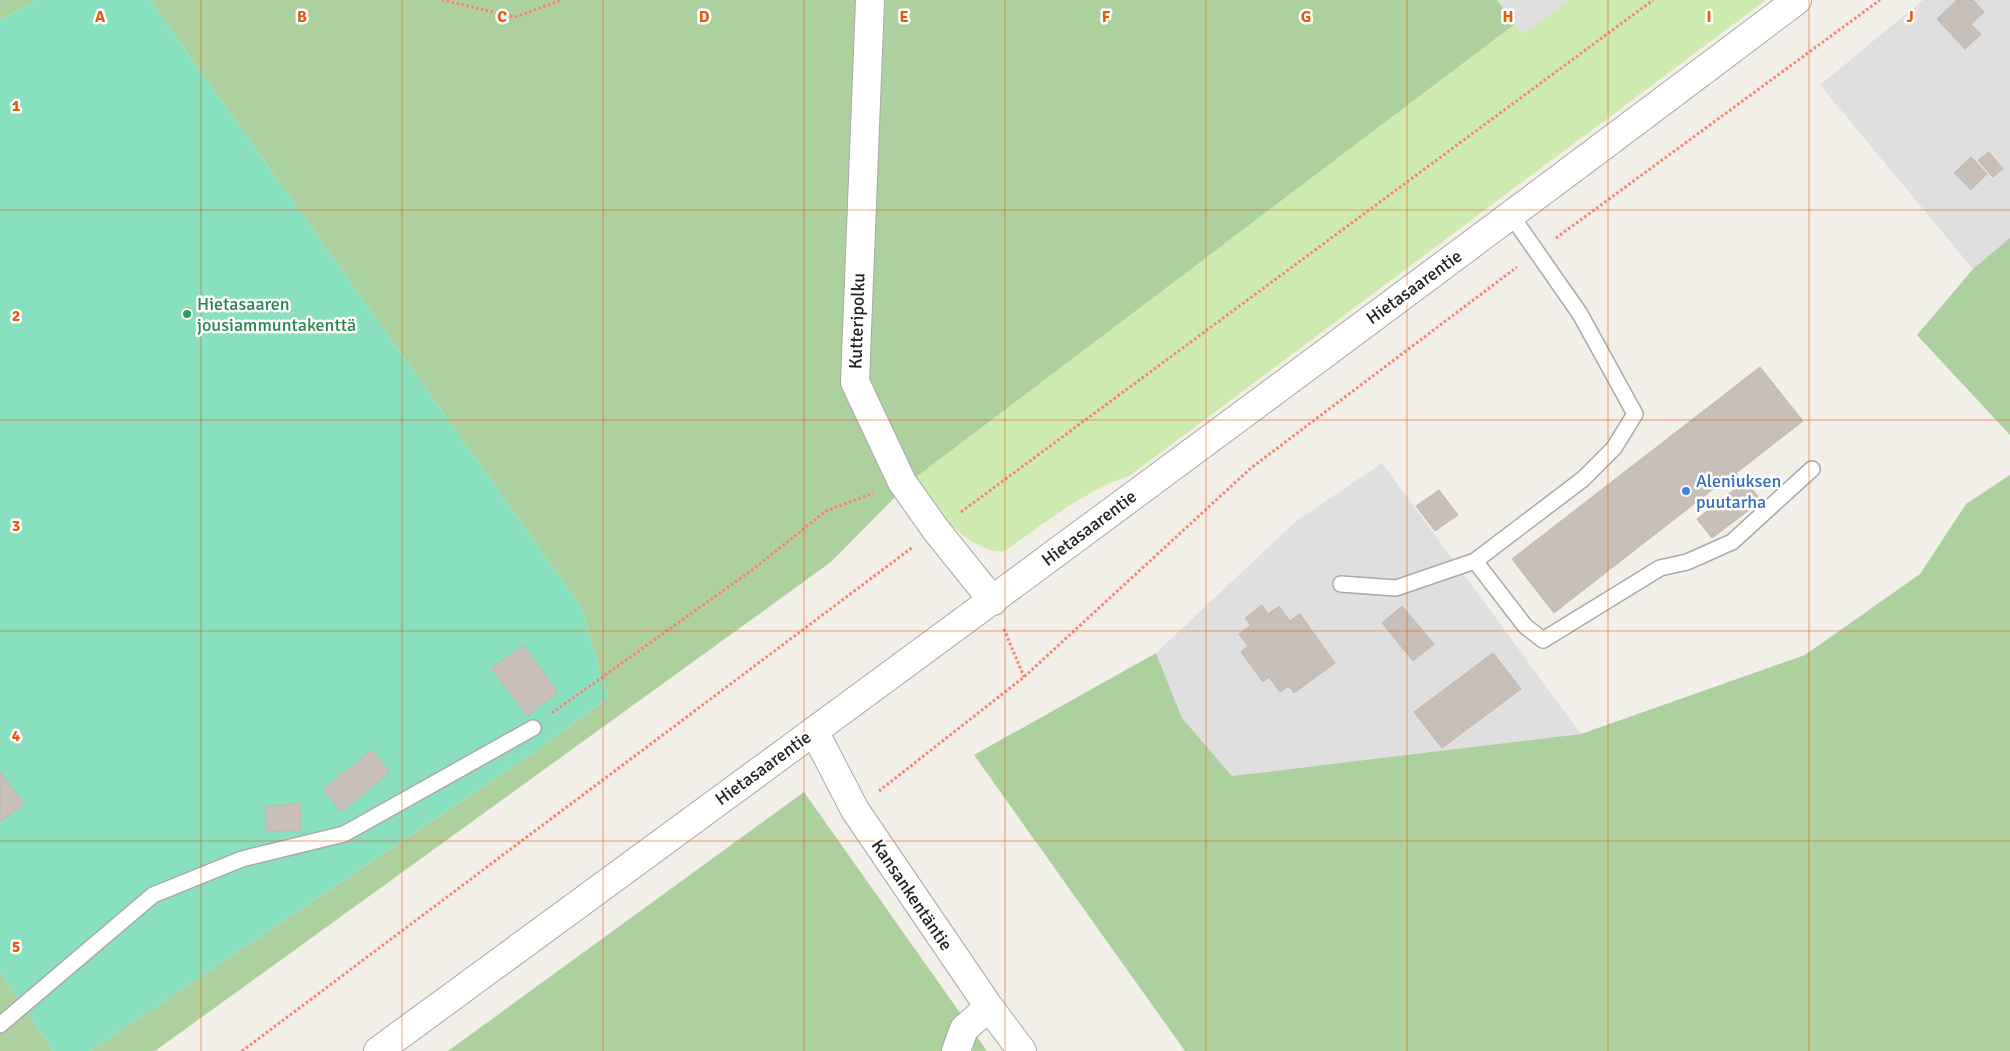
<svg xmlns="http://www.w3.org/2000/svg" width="2010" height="1051" viewBox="0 0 2010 1051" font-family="Signika,sans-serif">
	<rect width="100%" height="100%" fill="#f2efe9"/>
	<!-- residential -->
	<g fill="#e0dfdf">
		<path d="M1497 0H1568L1523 34Z"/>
		<path d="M1923 0H2010V238L1973 269 1820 85Z"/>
		<path d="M1382 463 1581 734 1232 776 1182 718 1156 653 1295 522Z"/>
	</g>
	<!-- grass -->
	<path fill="#cdebb0" d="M1568 0H1766L1129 476C1082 492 1045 523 1005 551 972 556 931 505 911 481L1515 24 1523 34Z"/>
	<!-- forest -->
	<g fill="#add19e">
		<path d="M0 0H36L0 20Z"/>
		<path d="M150 0H1497L1515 24 911 481 831 562 155 1051H90L533 753 609 697 601 677 582 608Z"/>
		<path d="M2010 238V435L1917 335 1973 269Z"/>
		<path d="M2010 475V1051H1185L974 755 1156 653 1182 718 1232 776 1581 734 1805 655 1920 574 1966 504Z"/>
		<path d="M804 792 987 1051H448Z"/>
		<path d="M0 971 53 1051H0Z"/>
	</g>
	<!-- pitch -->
	<path fill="#88e0be" d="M36 0H150L582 608 601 677 609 697 533 753 90 1051H53L0 971V20Z"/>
	<!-- building -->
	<g fill="#c7bfb8" stroke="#c4b6ab">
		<path d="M1957 0H1973L1984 12 1971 24 1981 34 1965 49 1937 19Z"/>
		<path d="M1989 152 2003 169 1993 177 1978 160Z"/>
		<path d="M1971 157 1987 174 1971 190 1954 173Z"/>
		<path d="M1760 367 1803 421 1736 473 1745 485 1748 483 1761 501 1712 538 1697 519 1734 490 1726 479 1554 613 1512 559Z"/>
		<path d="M1439 490 1458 515 1435 531 1416 506Z"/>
		<path d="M1262 605 1268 614 1279 606 1290 621 1300 614 1335 663 1294 693 1289 686 1280 692 1269 677 1263 682 1241 652 1248 646 1239 634 1251 625 1245 618Z"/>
		<path d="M1402 606 1434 644 1413 661 1382 623Z"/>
		<path d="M523 645 558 692 527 716 491 668Z"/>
		<path d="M1493 653 1521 689 1442 748 1414 712Z"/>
		<path d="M372 750 390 772 341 812 323 789Z"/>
		<path d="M0 772 24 804 0 822Z"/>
		<path d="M300 804 301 830 266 832 265 806Z"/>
	</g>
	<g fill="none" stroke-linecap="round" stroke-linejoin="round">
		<!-- service casing -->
		<g stroke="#a9a9a9" stroke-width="18">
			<g id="service">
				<path d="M1475 561 1525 626 1543 640 1660 568 1687 562 1732 542 1812 469"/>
				<path d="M1341 584 1396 588 1475 561 1583 479 1614 448 1635 414 1580 314 1511 215"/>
				<path d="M0 1025 153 895 242 859 344 834 533 728"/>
			</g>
		</g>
		<!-- minor casing -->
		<g stroke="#a9a9a9" stroke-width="30">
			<g id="minor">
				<path d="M870 0 855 382 902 482 936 530 993 601"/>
				<path d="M814 731 855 810 989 1007 1022 1051"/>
				<path d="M956 1051 964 1029 989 1007"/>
			</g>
		</g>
		<!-- tertiary casing -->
		<g stroke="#a9a9a9" stroke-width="30">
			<path id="tertiary" d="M378 1051C853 703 1327 355 1797 0"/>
		</g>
		<!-- path -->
		<g stroke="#fa8072" stroke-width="3" stroke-dasharray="2.5 2.5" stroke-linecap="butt">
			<path d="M442 0 515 17 562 0"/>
			<path d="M1556 238 1880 0"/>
			<path d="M961 512 1653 0"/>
			<path d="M1004 629 1024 677"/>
			<path d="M552 713 752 570 826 511 873 493"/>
			<path d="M879 791 1024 677 1251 468 1517 267"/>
			<path d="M242 1051 913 547"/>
		</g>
		<!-- service -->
		<use href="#service" stroke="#fff" stroke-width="15"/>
		<!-- minor -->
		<use href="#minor" stroke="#fff" stroke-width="28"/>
		<!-- tertiary -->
		<use href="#tertiary" stroke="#fff" stroke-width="28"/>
	</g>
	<!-- grid -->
	<path fill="none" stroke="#e8590c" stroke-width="1" stroke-opacity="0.55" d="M201 0V1051M402 0V1051M603 0V1051M804 0V1051M1005 0V1051M1206 0V1051M1407 0V1051M1608 0V1051M1809 0V1051M0 210H2010M0 420H2010M0 631H2010M0 841H2010"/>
	<!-- markers -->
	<circle fill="#2e9e5b" stroke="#fff" stroke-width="2" cx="187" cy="314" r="5"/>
	<circle fill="#3f7fe0" stroke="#fff" stroke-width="2" cx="1686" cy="491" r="5"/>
	<g text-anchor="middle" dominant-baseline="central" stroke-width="5" stroke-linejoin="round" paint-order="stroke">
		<!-- street labels -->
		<g font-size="18" fill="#222" stroke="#fff">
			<text transform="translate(1414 287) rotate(-36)">Hietasaarentie</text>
			<text transform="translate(857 321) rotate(-88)">Kutteripolku</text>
			<text transform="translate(1089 528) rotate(-37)">Hietasaarentie</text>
			<text transform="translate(763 768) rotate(-36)">Hietasaarentie</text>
			<text transform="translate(912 895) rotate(56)">Kansankentäntie</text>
		</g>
		<!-- leisure labels -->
		<g font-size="18" fill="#27864d" stroke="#fff" text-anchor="start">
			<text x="197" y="304">Hietasaaren<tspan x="197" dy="21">jousiammuntakenttä</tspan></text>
		</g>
		<!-- shop labels -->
		<g font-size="18" fill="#366cbe" stroke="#fff" text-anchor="start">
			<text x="1696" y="481">Aleniuksen<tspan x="1696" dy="21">puutarha</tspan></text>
		</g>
	</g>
	<g font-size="16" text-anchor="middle" font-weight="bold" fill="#e8590c" stroke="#fff" stroke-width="5" stroke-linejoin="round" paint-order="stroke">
		<text x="100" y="22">A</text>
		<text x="302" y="22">B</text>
		<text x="502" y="22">C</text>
		<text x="704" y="22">D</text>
		<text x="904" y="22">E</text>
		<text x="1106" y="22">F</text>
		<text x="1306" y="22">G</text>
		<text x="1508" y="22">H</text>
		<text x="1709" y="22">I</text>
		<text x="1910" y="22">J</text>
		<text x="16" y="111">1</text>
		<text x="16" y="321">2</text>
		<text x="16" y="531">3</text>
		<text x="16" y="741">4</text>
		<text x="16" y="952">5</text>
	</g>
</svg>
